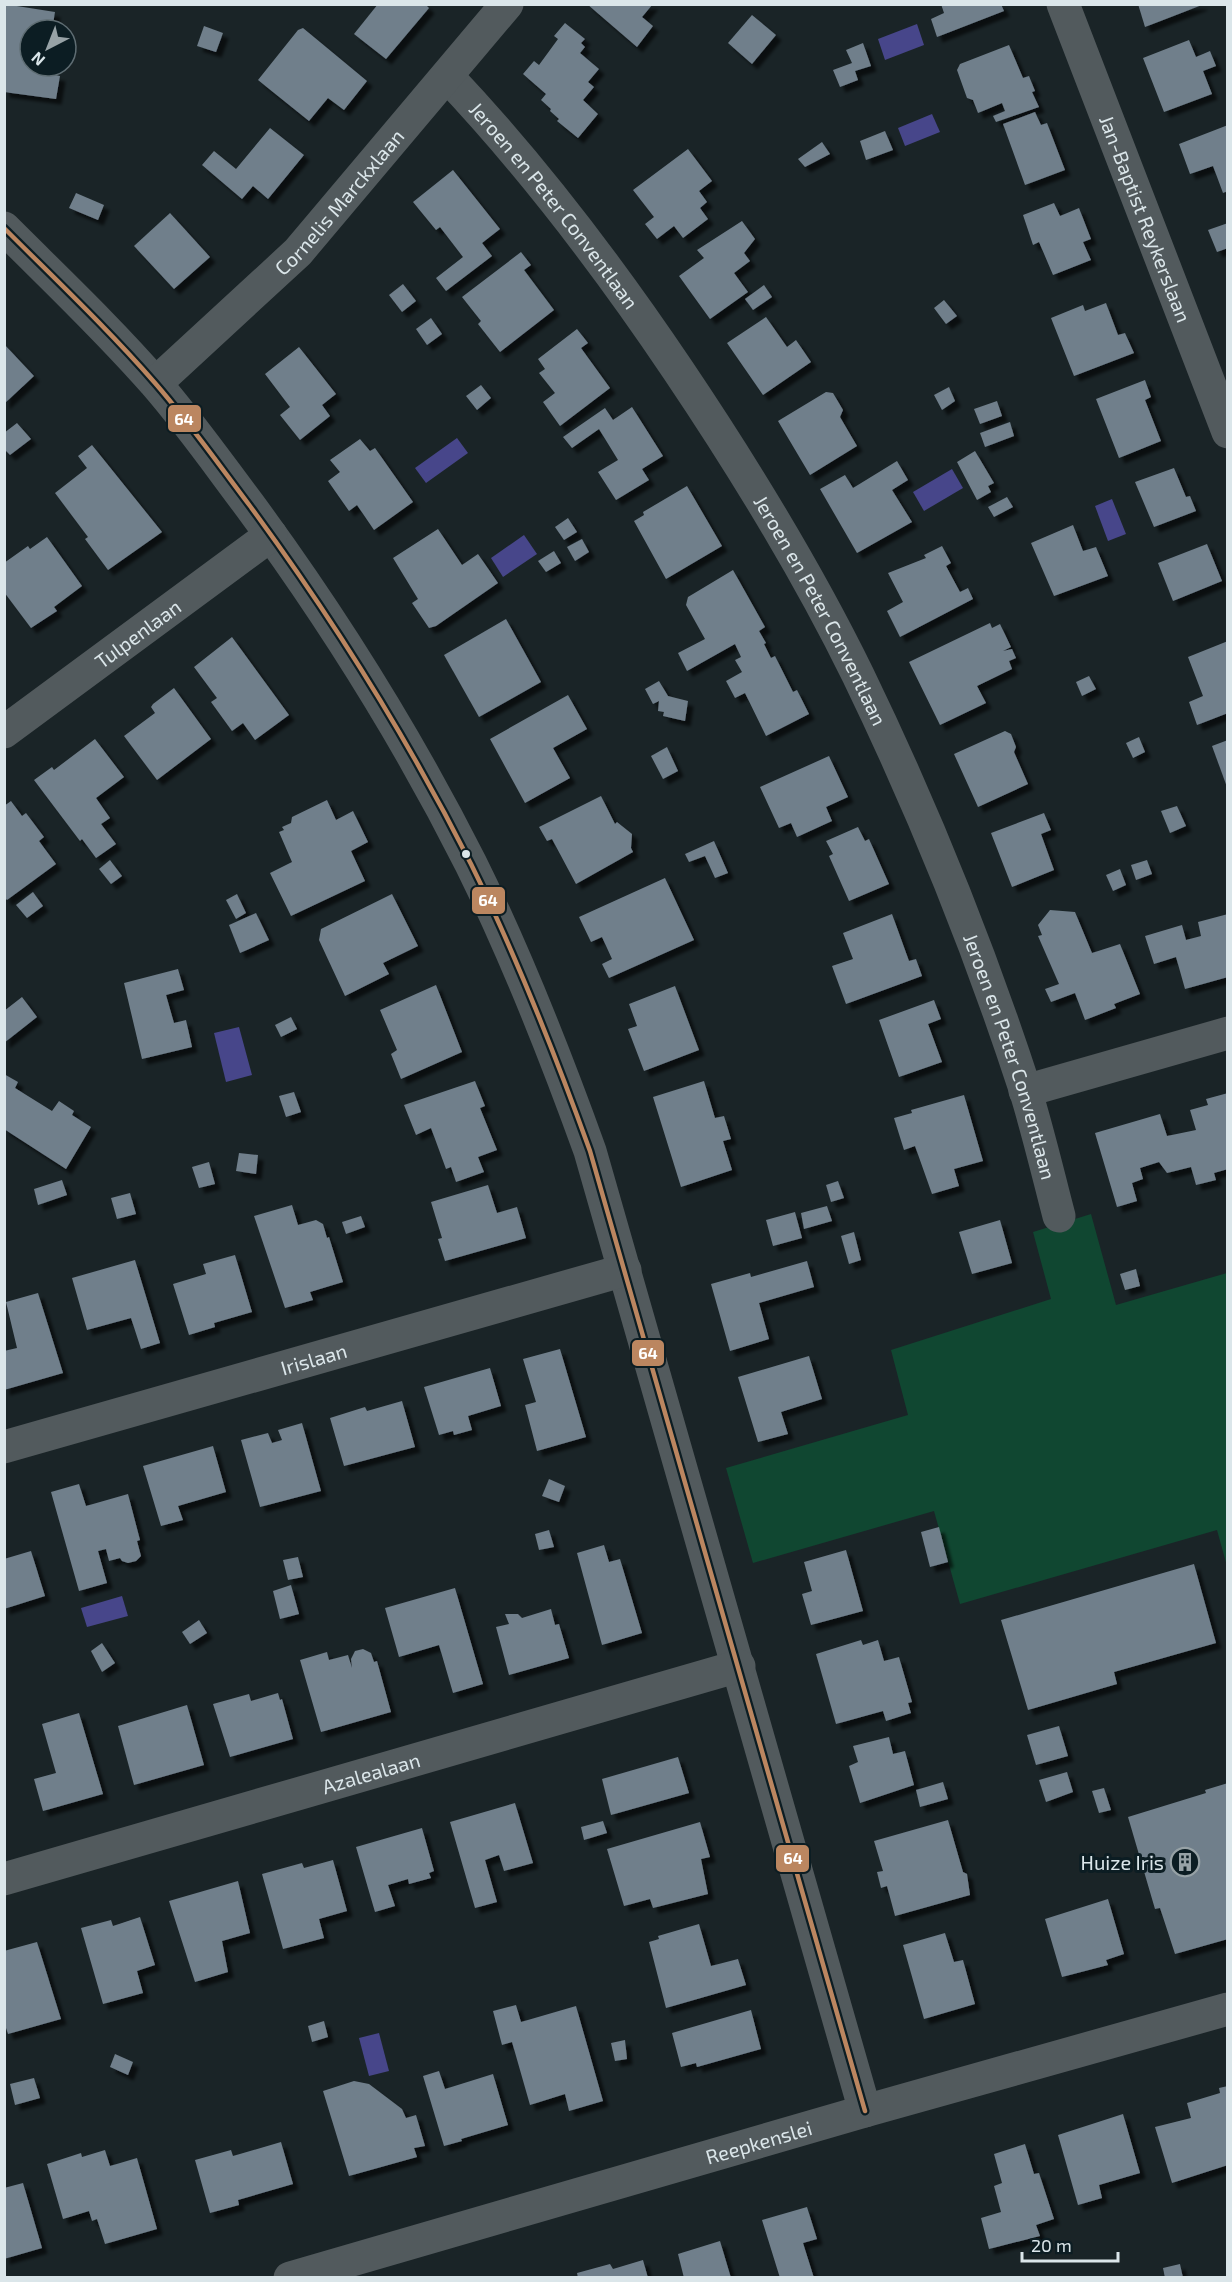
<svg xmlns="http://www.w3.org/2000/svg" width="1232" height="2282" viewBox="0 0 1232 2282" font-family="'Exo 2',sans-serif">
	<defs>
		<filter id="shadow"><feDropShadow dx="5.5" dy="5.5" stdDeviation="1.5" flood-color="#0009"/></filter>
	</defs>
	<rect width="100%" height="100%" fill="#1a2427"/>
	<!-- green -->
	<path fill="#104731" d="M1091 1214 1116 1305 1227 1273V1566L1217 1530 960 1604 934 1511 753 1563 726 1468 908 1415 891 1350 1051 1299 1033 1232Z"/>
	<!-- water -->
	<g fill="#47468a">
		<path d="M917 24 924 45 885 60 878 39Z"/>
		<path d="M932 114 940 132 905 146 898 128Z"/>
		<path d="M457 438 468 453 426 483 415 468Z"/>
		<path d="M952 469 963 488 924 511 913 492Z"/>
		<path d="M1112 499 1126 534 1108 541 1095 506Z"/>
		<path d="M524 535 537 554 503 577 491 558Z"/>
		<path d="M239 1027 252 1075 226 1082 214 1033Z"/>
		<path d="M122 1596 128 1616 87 1627 81 1608Z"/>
		<path d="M379 2033 389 2071 369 2076 359 2038Z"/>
	</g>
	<!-- building -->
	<g fill="#707f8b" filter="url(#shadow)">
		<path d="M4 4 55 12 52 30H30V66H47L46 73 60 76 56 99 4 92Z"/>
		<path d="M378 4H425L429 8 386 59 354 34Z"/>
		<path d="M587 4H653L642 17 653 26 637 47Z"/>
		<path d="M941 4H1001L1004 11 937 37 931 19 944 13Z"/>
		<path d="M1138 4H1202V5L1145 27Z"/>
		<path d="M752 15 776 35 752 64 728 43Z"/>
		<path d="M565 23 585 39 581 43 585 47 580 53 599 69 588 82 594 87 583 100 598 114 578 138 557 121 559 119 550 111 551 109 541 100 546 94 523 74 534 61 539 65 558 39 554 36Z"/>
		<path d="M204 26 223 33 216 52 197 46Z"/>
		<path d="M303 28 367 81 344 110 328 98 309 121 258 80 298 30Z"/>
		<path d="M1189 40 1196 57 1210 51 1216 66 1203 71 1212 94 1164 112 1143 58Z"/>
		<path d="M863 43 871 66 855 71 858 80 840 87 833 70 852 63 846 50Z"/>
		<path d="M1009 45 1023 78 1029 76 1035 91 1032 92 1039 107 996 122 993 116 1005 111 1002 103 978 113 973 100 967 98 957 70 960 64Z"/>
		<path d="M1035 112 1041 125 1047 123 1065 170 1025 185 1003 124Z"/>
		<path d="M1228 125V191L1223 193 1213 166 1190 174 1179 144Z"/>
		<path d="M270 128 304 155 268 199 253 186 242 199 202 165 214 151 236 169Z"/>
		<path d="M885 131 893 150 866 160 860 141Z"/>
		<path d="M822 142 830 154 805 167 798 159Z"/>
		<path d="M688 149 712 181 699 191 707 202 700 208 708 219 683 238 674 226 657 239 645 224 654 217 633 190Z"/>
		<path d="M453 170 500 229 482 243 492 256 446 291 436 278 463 257 440 227 436 230 413 202Z"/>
		<path d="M76 193 104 205 98 220 69 208Z"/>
		<path d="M1054 203 1060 216 1079 208 1091 239 1083 242 1091 260 1053 275 1039 242 1033 245 1023 215Z"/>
		<path d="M170 213 210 257 174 289 134 246Z"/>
		<path d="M742 221 755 239 744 253 750 261 734 273 748 292 710 319 679 276 704 258 697 250Z"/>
		<path d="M1228 223V248L1217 252 1208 230Z"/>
		<path d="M521 252 531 265 524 270 554 310 500 352 478 324 481 321 462 297Z"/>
		<path d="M403 284 416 301 402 312 389 295Z"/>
		<path d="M764 285 772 297 753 310 745 299Z"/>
		<path d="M944 300 957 316 946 324 934 308Z"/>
		<path d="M1106 303 1118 335 1125 333 1134 353 1074 376 1051 318 1083 305 1085 311Z"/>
		<path d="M766 317 787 347 796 340 811 362 763 395 727 343Z"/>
		<path d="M431 318 442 334 427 345 416 329Z"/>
		<path d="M577 329 588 343 581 348 610 388 560 426 543 402 555 393 539 373 545 369 538 359Z"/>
		<path d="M4 344 34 376 4 404Z"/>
		<path d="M299 347 336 394 322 405 330 416 300 440 280 415 290 407 265 374Z"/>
		<path d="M1145 380 1151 397 1145 400 1161 441 1119 458 1096 399Z"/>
		<path d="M481 385 491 398 477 410 466 396Z"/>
		<path d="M949 387 955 401 942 410 934 395Z"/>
		<path d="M826 392 833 393 843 410 840 417 857 446 810 475 778 421Z"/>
		<path d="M997 401 1002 416 980 424 974 409Z"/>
		<path d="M632 407 663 456 642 469 649 480 616 500 598 472 618 460 599 429 572 448 563 437 605 408 613 420Z"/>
		<path d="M1010 422 1014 436 985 447 980 433Z"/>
		<path d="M17 423 31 439 10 455 4 449V433Z"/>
		<path d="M360 439 370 451 375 448 413 502 374 530 357 505 349 511 328 481 340 472 330 460Z"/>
		<path d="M92 445 162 532 108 570 85 539 88 537 55 493 87 468 78 456Z"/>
		<path d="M975 451 994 483 988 486 991 492 977 500 957 462Z"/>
		<path d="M897 461 908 480 892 490 912 522 857 553 820 489 845 475 853 488Z"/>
		<path d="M1174 468 1186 497 1190 496 1196 511 1154 527 1135 482Z"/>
		<path d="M687 486 722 546 666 579 634 521 644 515 643 512Z"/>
		<path d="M1007 497 1013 507 994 517 988 507Z"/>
		<path d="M568 518 577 532 564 540 555 527Z"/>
		<path d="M1073 525 1083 551 1096 547 1108 576 1054 596 1031 543Z"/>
		<path d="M438 529 462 565 478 554 498 583 436 626 429 628 412 603 418 599 393 558Z"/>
		<path d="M47 537 82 586 54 607 57 611 31 628 4 592V563L28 546 30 549Z"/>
		<path d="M582 539 589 552 575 561 567 547Z"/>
		<path d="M1207 544 1222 581 1173 601 1158 563Z"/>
		<path d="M942 546 951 563 946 566 960 592 968 588 973 599 900 637 887 611 903 602 888 573 926 558 924 555Z"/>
		<path d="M554 551 561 563 546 572 538 561Z"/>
		<path d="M733 570 765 627 759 631 766 643 764 644 771 658 775 656 793 692 797 690 809 714 766 736 745 693 735 698 726 681 742 672 735 660 741 657 735 644 687 671 678 653 705 639 686 605 688 597Z"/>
		<path d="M506 619 541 682 479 717 444 655Z"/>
		<path d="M990 623 992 628 1000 624 1011 647 1003 651 1012 649 1016 658 1009 661 1012 669 977 686 986 703 940 725 909 662Z"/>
		<path d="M232 637 289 715 255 740 243 723 232 731 211 702 217 698 194 667Z"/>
		<path d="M1228 641V713L1197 725 1189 702 1203 696 1188 657Z"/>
		<path d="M1089 676 1096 689 1082 696 1076 682Z"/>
		<path d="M659 681 668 696 688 701 685 721 663 716 664 712 658 711 659 701 653 704 645 689Z"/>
		<path d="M174 688 211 739 157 780 124 736 155 713 151 707 153 704Z"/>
		<path d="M568 695 587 729 553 748 570 778 525 803 490 739Z"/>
		<path d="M1005 731 1011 734 1016 747 1014 752 1028 784 978 807 954 754Z"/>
		<path d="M1139 737 1145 752 1133 758 1126 743Z"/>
		<path d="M95 739 124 777 96 798 110 818 101 824 116 844 96 858 82 839 80 841 34 780 52 767 54 770Z"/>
		<path d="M1228 740V787H1227L1212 746Z"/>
		<path d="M667 747 678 771 663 779 651 756Z"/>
		<path d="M829 756 848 797 826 807 832 821 797 837 791 823 779 828 760 787Z"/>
		<path d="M601 796 615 824 617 822 632 834 631 848 633 852 576 884 552 839 547 841 539 827Z"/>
		<path d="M327 800 336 820 353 811 368 842 351 851 365 881 291 916 270 873 292 862 279 832 284 830 282 827 291 823 292 817Z"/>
		<path d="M11 801 22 816 26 813 44 837 39 841 56 864 7 900 4 897V806Z"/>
		<path d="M1177 806 1186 826 1170 833 1161 811Z"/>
		<path d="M1044 813 1051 830 1041 834 1054 870 1012 887 991 833Z"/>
		<path d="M858 827 865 841 869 839 889 884 849 901 829 856 833 854 826 841Z"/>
		<path d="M714 841 728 873 715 878 705 856 689 862 685 854Z"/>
		<path d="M110 860 122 876 111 884 99 869Z"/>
		<path d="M1147 860 1152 874 1136 880 1131 865Z"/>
		<path d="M1120 869 1126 885 1113 891 1106 875Z"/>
		<path d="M665 878 694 940 609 978 602 964 612 959 602 937 591 942 579 917Z"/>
		<path d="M33 892 43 906 27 918 16 905Z"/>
		<path d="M237 894 246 913 236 919 226 900Z"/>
		<path d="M392 894 418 946 383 963 389 974 345 996 319 940 321 929Z"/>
		<path d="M1050 910 1075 912 1092 953 1120 944 1140 994 1114 1004 1116 1008 1085 1020 1075 993 1051 1002 1045 989 1059 984 1038 936 1042 935 1038 925Z"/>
		<path d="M256 913 269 940 240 953 229 925Z"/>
		<path d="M892 914 909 961 916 959 922 976 846 1004 832 966 853 959 843 933Z"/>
		<path d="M1228 914V977L1185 989 1176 957 1154 964 1145 936 1182 925 1186 940 1201 936 1198 922Z"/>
		<path d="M178 969 184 990 166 995 174 1023 186 1020 192 1047 142 1059 124 983Z"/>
		<path d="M436 985 462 1052 401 1079 391 1054 397 1050 380 1010Z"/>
		<path d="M675 986 699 1050 644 1071 628 1029 637 1026 629 1004Z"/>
		<path d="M22 997 37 1017 4 1043V1011Z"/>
		<path d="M934 1000 941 1019 928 1024 942 1062 899 1077 879 1020Z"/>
		<path d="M291 1017 297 1029 281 1037 275 1025Z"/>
		<path d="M4 1074 18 1082 15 1088 52 1111 59 1101 74 1111 72 1115 91 1127 66 1169 4 1129Z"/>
		<path d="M475 1081 485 1106 480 1108 497 1150 478 1157 484 1172 456 1182 451 1167 446 1169 431 1128 416 1135 404 1105Z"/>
		<path d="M704 1081 715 1118 724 1116 731 1139 723 1141 732 1170 681 1187 653 1097Z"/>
		<path d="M294 1092 301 1112 286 1117 279 1096Z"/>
		<path d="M1228 1093V1169L1214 1173 1216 1180 1196 1185 1191 1167 1167 1173 1159 1162 1140 1168 1143 1179 1132 1183 1137 1201 1117 1207 1095 1133 1160 1114 1167 1136 1196 1130 1190 1110 1208 1105 1206 1099Z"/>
		<path d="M964 1095 983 1161 954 1169 959 1186 932 1194 915 1146 904 1150 894 1118 912 1113 911 1110Z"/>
		<path d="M239 1153 258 1155 256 1174 236 1171Z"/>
		<path d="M209 1162 215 1184 199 1188 192 1167Z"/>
		<path d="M62 1180 67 1195 38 1205 34 1189Z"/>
		<path d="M838 1181 844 1198 831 1202 826 1185Z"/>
		<path d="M488 1185 497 1213 517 1207 526 1238 445 1261 438 1239 442 1238 431 1202Z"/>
		<path d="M130 1193 136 1214 117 1219 111 1198Z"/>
		<path d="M292 1205 298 1225 316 1220 323 1224 327 1238 329 1237 343 1282 310 1292 313 1300 285 1308 254 1216Z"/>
		<path d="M827 1206 832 1221 804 1229 801 1213Z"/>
		<path d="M795 1212 802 1238 773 1246 766 1220Z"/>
		<path d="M361 1216 365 1227 346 1234 342 1222Z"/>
		<path d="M1000 1220 1012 1263 972 1274 959 1232Z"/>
		<path d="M854 1232 861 1260 849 1264 841 1236Z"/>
		<path d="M235 1255 252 1312 214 1323 215 1327 189 1335 173 1284 206 1274 203 1264Z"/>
		<path d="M135 1260 160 1343 141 1349 131 1318 87 1330 72 1278Z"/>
		<path d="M807 1261 814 1287 759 1303 769 1339 730 1351 711 1284 750 1273 751 1277Z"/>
		<path d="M1136 1269 1140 1286 1125 1290 1120 1274Z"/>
		<path d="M38 1293 63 1373 4 1390V1351L17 1348 6 1302Z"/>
		<path d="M560 1349 586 1437 537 1451 525 1405 536 1402 523 1359Z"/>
		<path d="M809 1356 822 1399 781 1412 788 1434 758 1442 738 1377Z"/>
		<path d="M490 1368 501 1406 468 1416 472 1430 454 1435 453 1431 439 1435 424 1387Z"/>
		<path d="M402 1401 415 1447 344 1466 330 1418 365 1407 367 1411Z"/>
		<path d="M302 1423 321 1491 260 1507 241 1440 268 1433 272 1443 282 1440 278 1430Z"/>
		<path d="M213 1446 226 1492 178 1506 183 1520 161 1526 143 1466Z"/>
		<path d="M549 1479 565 1486 559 1502 542 1496Z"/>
		<path d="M79 1484 86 1506 128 1494 140 1540 137 1541 141 1556 136 1561 128 1563 122 1561 120 1558 109 1561 106 1549 98 1551 107 1583 79 1591 51 1492Z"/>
		<path d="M939 1527 948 1562 930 1567 921 1532Z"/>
		<path d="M549 1530 554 1547 539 1550 535 1534Z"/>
		<path d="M604 1545 609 1562 620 1559 642 1633 602 1645 577 1553Z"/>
		<path d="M846 1550 863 1611 811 1625 802 1594 812 1591 804 1562Z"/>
		<path d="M31 1551 45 1596 4 1609V1559Z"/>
		<path d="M298 1557 303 1577 288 1580 283 1560Z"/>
		<path d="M1194 1564 1216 1643 1114 1672 1117 1684 1028 1710 1001 1620Z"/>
		<path d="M291 1585 299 1614 280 1619 273 1591Z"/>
		<path d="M455 1588 483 1684 453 1693 439 1645 399 1657 385 1608Z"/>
		<path d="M551 1609 555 1625 559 1624 569 1658 509 1675 496 1627 509 1624 505 1614H518L522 1618Z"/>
		<path d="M199 1620 207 1633 190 1644 182 1632Z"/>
		<path d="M861 1640 863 1645 878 1640 884 1661 899 1657 912 1702 908 1703 911 1713 886 1721 883 1711 836 1724 816 1654Z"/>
		<path d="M102 1643 115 1663 102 1672 91 1651Z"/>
		<path d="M363 1649 371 1653 374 1662 377 1661 391 1712 321 1732 300 1660 327 1652 329 1660 348 1655 352 1668 351 1659 355 1651Z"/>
		<path d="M278 1693 280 1700 282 1699 293 1739 230 1757 213 1704 249 1694 251 1701Z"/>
		<path d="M187 1705 204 1765 134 1785 118 1726Z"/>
		<path d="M79 1713 103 1794 43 1811 34 1779 56 1773 42 1724Z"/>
		<path d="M1059 1726 1068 1756 1036 1765 1027 1735Z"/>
		<path d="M889 1737 893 1754 905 1751 914 1785 860 1803 849 1766 858 1762 853 1746Z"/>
		<path d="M678 1757 689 1793 611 1815 602 1779Z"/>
		<path d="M1067 1772 1073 1792 1046 1802 1039 1780Z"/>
		<path d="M943 1782 948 1799 920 1807 916 1790Z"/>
		<path d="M1228 1783V1939L1175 1954 1160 1908 1155 1909 1128 1817 1206 1793 1205 1790Z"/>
		<path d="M1104 1788 1111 1810 1099 1813 1092 1791Z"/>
		<path d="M515 1803 533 1863 504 1871 499 1855 485 1860 497 1902 475 1908 450 1822Z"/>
		<path d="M948 1820 963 1872 967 1874 970 1895 895 1916 887 1886 881 1888 877 1872 883 1871 874 1841Z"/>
		<path d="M603 1821 607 1833 584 1840 581 1827Z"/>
		<path d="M700 1822 710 1857 701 1859 708 1894 653 1908 650 1899 624 1906 607 1849Z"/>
		<path d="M422 1828 434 1871 429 1873 431 1878 409 1884 408 1879 388 1885 395 1906 375 1912 356 1847Z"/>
		<path d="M333 1860 347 1911 319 1919 324 1938 283 1949 262 1874 302 1863 304 1868Z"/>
		<path d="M238 1881 250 1933 222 1941 228 1972 195 1982 169 1901Z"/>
		<path d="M1108 1899 1124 1954 1106 1960 1108 1965 1062 1977 1045 1919Z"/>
		<path d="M140 1917 155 1965 137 1971 143 1993 103 2004 81 1928 111 1920 113 1926Z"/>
		<path d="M699 1924 711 1966 738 1959 746 1985 666 2008 649 1942 659 1939 658 1936Z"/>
		<path d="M945 1933 954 1962 963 1960 975 2004 924 2019 903 1945Z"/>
		<path d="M37 1942 61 2019 8 2034 4 2022V1951Z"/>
		<path d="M516 2005 521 2022 576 2006 603 2101 569 2111 565 2094 530 2105 512 2042 502 2045 493 2011Z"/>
		<path d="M751 2010 761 2049 697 2067 696 2063 681 2067 672 2033Z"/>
		<path d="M324 2021 328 2037 312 2042 308 2026Z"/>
		<path d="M625 2040 627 2059 615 2061 611 2043Z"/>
		<path d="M115 2054 133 2062 128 2075 110 2067Z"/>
		<path d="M439 2071 445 2089 493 2074 508 2125 461 2139 462 2141 444 2146 423 2076Z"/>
		<path d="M34 2078 40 2098 15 2105 10 2084Z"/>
		<path d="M354 2081 369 2084 402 2109 406 2118 416 2115 425 2146 414 2148 417 2157 349 2176 323 2091Z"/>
		<path d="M1228 2086V2165L1172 2183 1155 2127 1191 2118 1187 2103 1220 2093 1219 2088Z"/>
		<path d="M1123 2114 1140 2173 1099 2185 1102 2198 1078 2205 1058 2135Z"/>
		<path d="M281 2142 293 2184 238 2200 239 2205 210 2213 195 2160 231 2150 233 2156Z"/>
		<path d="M1025 2144 1034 2174 1039 2173 1054 2219 1036 2225 1040 2236 989 2249 981 2218 1001 2212 994 2186 1002 2183 994 2154Z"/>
		<path d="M105 2150 110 2166 137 2158 157 2229 105 2244 97 2219 92 2221 89 2211 63 2219 47 2164 81 2153 82 2157Z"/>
		<path d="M23 2183 42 2248 4 2259V2188Z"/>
		<path d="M807 2207 817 2239 803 2243 814 2278H780L762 2220Z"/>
		<path d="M720 2241 731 2278H684L678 2254Z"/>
		<path d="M643 2260 648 2278H578L577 2273 610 2264 613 2269Z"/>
		<path d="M1180 2264 1183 2278H1165L1163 2268Z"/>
	</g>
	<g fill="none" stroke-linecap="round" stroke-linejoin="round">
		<!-- street -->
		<g stroke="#525a5d" stroke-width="33">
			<path id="s1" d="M1063 4 1228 432"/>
			<path id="s2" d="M447 76C533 167 608 266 678 370 744 468 806 569 858 675 923 809 979 948 1025 1089 1038 1131 1048 1174 1059 1216"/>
			<path d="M4 228C55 279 108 329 155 383 189 422 219 465 250 506 333 619 408 739 471 864 517 957 555 1054 590 1151L865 2111"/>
			<path id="s3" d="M156 383 298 252 507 4"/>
			<path id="s4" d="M4 732 271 535"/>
			<path d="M1025 1091 1228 1033"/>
			<path id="s5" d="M4 1447 625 1270"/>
			<path id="s6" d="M4 1879 739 1666"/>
			<path id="s7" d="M290 2278 865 2111 1228 2009"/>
		</g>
		<!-- bus-1 casing -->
		<g stroke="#0c1d23" stroke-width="9">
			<path id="bus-1" d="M4 228C55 279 108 329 155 383 189 422 219 465 250 506 333 619 408 739 471 864 517 957 555 1054 590 1151L865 2111"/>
		</g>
		<!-- bus-1 -->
		<use href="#bus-1" stroke="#bb8660" stroke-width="4.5"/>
	</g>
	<!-- icons -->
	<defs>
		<g id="building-ring" transform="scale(1.5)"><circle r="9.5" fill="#0c1d23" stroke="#97a2a6" stroke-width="1.5"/><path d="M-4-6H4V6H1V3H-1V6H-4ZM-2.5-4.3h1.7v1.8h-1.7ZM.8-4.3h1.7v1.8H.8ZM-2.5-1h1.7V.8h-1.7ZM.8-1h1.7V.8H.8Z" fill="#97a2a6"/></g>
	</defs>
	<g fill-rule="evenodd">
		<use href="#building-ring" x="1185" y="1862"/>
	</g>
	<!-- markers -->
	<circle fill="#dbe6ea" stroke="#0c1d23" stroke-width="2" cx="466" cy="854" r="5"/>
	<g text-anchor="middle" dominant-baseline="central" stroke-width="6" stroke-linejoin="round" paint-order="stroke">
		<!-- street labels -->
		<g font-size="20" fill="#dbe6ea" stroke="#0c1d23">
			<text stroke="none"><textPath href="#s3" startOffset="258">Cornelis Marckxlaan</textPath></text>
			<text stroke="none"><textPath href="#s2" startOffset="168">Jeroen en Peter Conventlaan</textPath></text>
			<text stroke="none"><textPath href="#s1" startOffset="230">Jan-Baptist Reykerslaan</textPath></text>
			<text stroke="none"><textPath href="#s2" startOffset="654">Jeroen en Peter Conventlaan</textPath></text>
			<text stroke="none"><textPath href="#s4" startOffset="166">Tulpenlaan</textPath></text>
			<text stroke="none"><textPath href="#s2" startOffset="1140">Jeroen en Peter Conventlaan</textPath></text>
			<text stroke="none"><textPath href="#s5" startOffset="322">Irislaan</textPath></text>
			<text stroke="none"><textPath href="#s6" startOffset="382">Azalealaan</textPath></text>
			<text stroke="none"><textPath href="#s7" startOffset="488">Reepkenslei</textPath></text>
		</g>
		<!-- poi labels -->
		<g font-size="20" fill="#dbe6ea" stroke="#0c1d23" text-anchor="end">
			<text x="1164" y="1862">Huize Iris</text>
		</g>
	</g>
	<g stroke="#0c1d23" stroke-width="2">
		<rect x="167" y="404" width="35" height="29" rx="6" fill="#bb8660"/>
		<rect x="471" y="886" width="35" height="29" rx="6" fill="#bb8660"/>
		<rect x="631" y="1339" width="34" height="28" rx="6" fill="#bb8660"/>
		<rect x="775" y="1844" width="35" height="29" rx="6" fill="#bb8660"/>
	</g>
	<g font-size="16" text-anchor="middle" font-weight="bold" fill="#fff">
		<text x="184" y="425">64</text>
		<text x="488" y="906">64</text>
		<text x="648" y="1359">64</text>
		<text x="793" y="1864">64</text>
	</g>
	<!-- border -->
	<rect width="1232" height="2282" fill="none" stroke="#dbe6ea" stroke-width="12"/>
	<!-- north arrow -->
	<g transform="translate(48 48) rotate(222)"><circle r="28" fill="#0c1d23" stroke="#5f6d73" stroke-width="1.5"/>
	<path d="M0-4.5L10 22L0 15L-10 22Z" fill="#97a2a6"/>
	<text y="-9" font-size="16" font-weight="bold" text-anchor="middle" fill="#dbe6ea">N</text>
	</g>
	<!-- scale -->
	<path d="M1022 2252v9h96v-9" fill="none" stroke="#dbe6ea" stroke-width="3"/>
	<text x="1031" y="2252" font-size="18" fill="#dbe6ea" stroke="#0c1d23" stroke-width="4.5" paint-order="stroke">20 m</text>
</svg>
